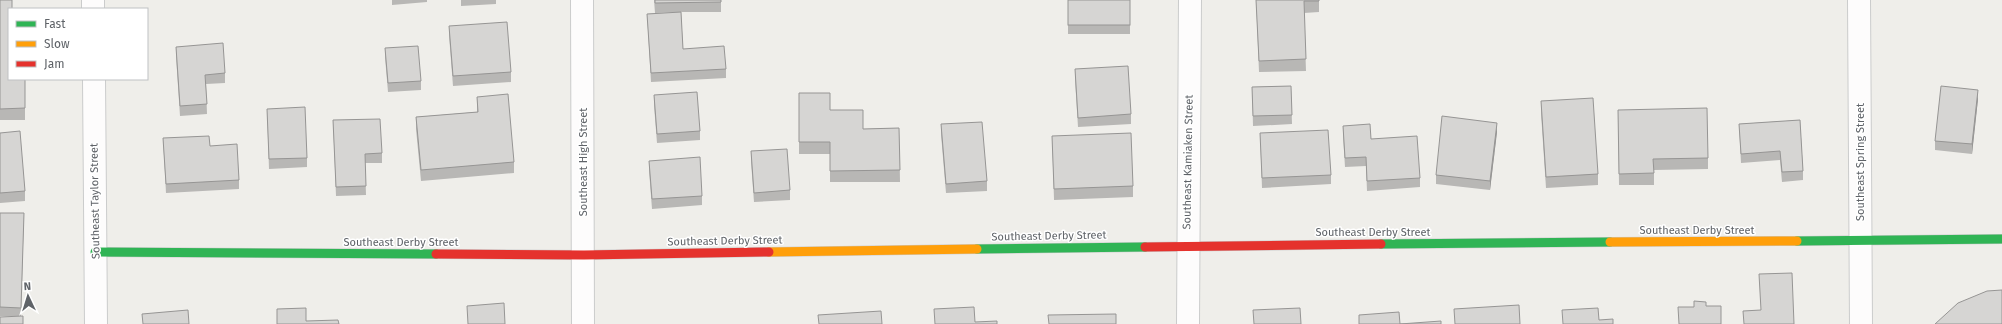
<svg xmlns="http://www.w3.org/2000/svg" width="2002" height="324" viewBox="0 0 2002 324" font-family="'Fira Sans',sans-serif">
	<rect width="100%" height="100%" fill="#efeeea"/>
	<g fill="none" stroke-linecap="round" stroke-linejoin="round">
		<!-- street casing -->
		<g stroke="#cbcccc" stroke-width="24">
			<g id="street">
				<path d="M93 0V9"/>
				<path d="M582 0 583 324"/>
				<path d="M1859 0 1861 324"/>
				<path d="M94 79 96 324"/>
				<path d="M1188 324 1190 0"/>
			</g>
		</g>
		<!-- fast casing -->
		<g stroke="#cacacb" stroke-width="10">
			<g id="fast">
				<path d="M1797 241 2002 239"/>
				<path d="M1381 244 1610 242"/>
				<path d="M977 249 1145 247"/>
				<path d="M95 252 436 254"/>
			</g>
		</g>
		<!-- slow casing -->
		<g stroke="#cacacb" stroke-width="10">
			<g id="slow">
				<path d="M1610 242 1797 241"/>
				<path d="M769 252 977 249"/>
			</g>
		</g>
		<!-- jam casing -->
		<g stroke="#cacacb" stroke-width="10">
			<g id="jam">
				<path d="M1145 247 1381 244"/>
				<path d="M436 254 584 255 769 252"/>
			</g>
		</g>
		<!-- street -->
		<use href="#street" stroke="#fdfcfc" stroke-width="22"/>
		<!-- fast -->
		<use href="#fast" stroke="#30b455" stroke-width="9"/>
		<!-- slow -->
		<use href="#slow" stroke="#ff9f0a" stroke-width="9"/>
		<!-- jam -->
		<use href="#jam" stroke="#e5322d" stroke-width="9"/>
	</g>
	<!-- wall -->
	<g fill="#b8b7b5">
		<path d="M0 0 9 9 25 108V120H0Z"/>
		<path d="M392 0H427V2L392 5Z"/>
		<path d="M461 0H496V4L461 6Z"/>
		<path d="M654 0H721V12H681L683 49 726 69V78L651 82 647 14 680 12 655 13Z"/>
		<rect x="1068" y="0" width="62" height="34"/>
		<path d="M1256 0H1319V12L1304 13 1306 71 1259 72Z"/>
		<path d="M449 26 511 72V82L453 86 449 35Z"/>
		<path d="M176 47 225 73V83L206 84 207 114 180 116 176 56Z"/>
		<path d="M385 48 421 81V90L388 92 385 57Z"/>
		<path d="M1075 69 1131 114V124L1078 127 1075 79Z"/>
		<path d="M1291 86 1292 124 1253 126 1252 87Z"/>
		<path d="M799 93 863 129 899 128 900 182H830V154H799Z"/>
		<path d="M654 95 700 131V140L657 143 654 105Z"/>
		<path d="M477 97 514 162V173L421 181 416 129V117L477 112Z"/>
		<path d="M1978 99 1972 154 1935 150V141Z"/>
		<path d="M1541 101 1598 174V185L1546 188 1541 113Z"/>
		<path d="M267 109 307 158V167L269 169Z"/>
		<path d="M1618 110 1708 158V169L1654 170V185H1619Z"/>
		<path d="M333 120 382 153V163H365L366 195 336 196Z"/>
		<path d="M1800 120 1803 171V180L1782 182 1780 160 1741 163 1739 124Z"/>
		<path d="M941 124 987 181V191L946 193 941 134Z"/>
		<path d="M1343 126 1371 139 1420 178V187L1367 191 1366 166 1345 167 1343 135Z"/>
		<path d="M1497 132 1490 190 1436 184V175Z"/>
		<path d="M0 133 25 191V201L0 203Z"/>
		<path d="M1260 133 1331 175V184L1262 188Z"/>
		<path d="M1052 136 1133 186V197L1054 200Z"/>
		<path d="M163 138 210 146 239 180V189L166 193Z"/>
		<path d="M751 151 790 190V200L754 202 751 161Z"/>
		<path d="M649 161 702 196V205L652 209 649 170Z"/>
		<path d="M0 213H24L21 316H0Z"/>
	</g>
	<!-- shaded-wall -->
	<g fill="#969594">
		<path d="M1978 90V99L1972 154V144Z"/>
		<path d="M1497 123V132L1490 190V181Z"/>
	</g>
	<!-- building -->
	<g fill="#d6d5d3" stroke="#969594">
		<path d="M0 0H12V9H9V79H25V108L0 109Z"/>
		<path d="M655 0H721V2L655 3Z"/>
		<rect x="1068" y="0" width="62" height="25"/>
		<path d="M1256 0H1319V1H1304L1306 59 1259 61Z"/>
		<path d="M681 12 683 49 724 46 726 69 651 73 647 14Z"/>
		<path d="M507 22 511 72 453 76 449 26Z"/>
		<path d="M223 43 225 73 205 75 207 104 180 106 176 47Z"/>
		<path d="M418 46 421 81 388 83 385 48Z"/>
		<path d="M1128 66 1131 114 1078 118 1075 69Z"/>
		<path d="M1291 86 1292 115 1253 116 1252 87Z"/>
		<path d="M1941 86 1978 90 1972 144 1935 141Z"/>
		<path d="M697 92 700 131 657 134 654 95Z"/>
		<path d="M799 93H830V110H863V129L899 128 900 170 830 171V142H799Z"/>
		<path d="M508 94 514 162 421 170 416 117 478 112 477 97Z"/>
		<path d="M1593 98 1598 174 1546 177 1541 101Z"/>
		<path d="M305 107 307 158 269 159 267 109Z"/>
		<path d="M1707 108 1708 158 1653 159 1654 173 1619 174 1618 110Z"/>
		<path d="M1442 116 1497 123 1490 181 1436 175Z"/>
		<path d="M380 119 382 153 365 154 366 186 336 187 333 120Z"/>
		<path d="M1800 120 1803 171 1782 172 1780 151 1741 154 1739 124Z"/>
		<path d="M982 122 987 181 946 184 941 124Z"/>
		<path d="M1370 124 1371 139 1417 136 1420 178 1367 181 1366 157 1345 158 1343 126Z"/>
		<path d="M1328 130 1331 175 1262 178 1260 133Z"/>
		<path d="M20 131 25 191 0 193V133Z"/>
		<path d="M1131 133 1133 186 1054 189 1052 136Z"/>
		<path d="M209 136 210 146 237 144 239 180 166 184 163 138Z"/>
		<path d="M787 149 790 190 754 193 751 151Z"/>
		<path d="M700 157 702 196 652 199 649 161Z"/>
		<path d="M0 213H24L21 308 0 307Z"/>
		<path d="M1792 273 1794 324H1744L1743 311 1761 310 1759 274Z"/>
		<path d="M2002 290V324H1935L1958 303 1987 291Z"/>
		<path d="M1694 301 1706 302V306H1721V324H1679L1678 307H1694Z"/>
		<path d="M504 303 505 324H468L467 306Z"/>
		<path d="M1519 305 1520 324H1455L1454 309Z"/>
		<path d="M974 307 975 322 997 321V324H935L934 309Z"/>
		<path d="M306 308V321L338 320 339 324H277V309Z"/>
		<path d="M1300 308 1301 324H1254L1253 310Z"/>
		<path d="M1598 308 1599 320 1613 319V324H1563L1562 310Z"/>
		<path d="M188 310 189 324H143L142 314Z"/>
		<path d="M881 311 882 324H819L818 315Z"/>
		<path d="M1399 312 1400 324 1441 321V324H1359V315Z"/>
		<path d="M1116 314V324H1049L1048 315Z"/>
		<path d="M23 316V324H0V317Z"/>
	</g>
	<g text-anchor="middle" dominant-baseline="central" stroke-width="3" stroke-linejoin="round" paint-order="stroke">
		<!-- street labels -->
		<g font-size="11" fill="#5f6368" stroke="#fff">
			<text transform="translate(583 162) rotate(-90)">Southeast High Street</text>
			<text transform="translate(1188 162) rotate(-89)">Southeast Kamiaken Street</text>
			<text transform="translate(1860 162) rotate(-90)">Southeast Spring Street</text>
			<text transform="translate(95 201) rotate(-91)">Southeast Taylor Street</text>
			<text x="1697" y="230">Southeast Derby Street</text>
			<text x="1373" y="232">Southeast Derby Street</text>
			<text transform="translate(1049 236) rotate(-1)">Southeast Derby Street</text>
			<text transform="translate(725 241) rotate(-1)">Southeast Derby Street</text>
			<text x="401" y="242">Southeast Derby Street</text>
		</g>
	</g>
	<!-- legend -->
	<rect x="8" y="8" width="140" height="72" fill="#ffffff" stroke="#bfc1c3"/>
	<rect x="16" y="21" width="20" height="6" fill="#30b455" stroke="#bfc1c3"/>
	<text x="44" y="28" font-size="12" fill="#5f6368">Fast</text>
	<rect x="16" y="41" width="20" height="6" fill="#ff9f0a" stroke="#bfc1c3"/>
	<text x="44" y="48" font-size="12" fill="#5f6368">Slow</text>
	<rect x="16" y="61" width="20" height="6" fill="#e5322d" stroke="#bfc1c3"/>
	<text x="44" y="68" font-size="12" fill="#5f6368">Jam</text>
	<!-- north arrow -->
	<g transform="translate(28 296) rotate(356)" stroke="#ffffff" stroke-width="3" paint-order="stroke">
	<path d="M0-3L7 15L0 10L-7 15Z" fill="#5f6368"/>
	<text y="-6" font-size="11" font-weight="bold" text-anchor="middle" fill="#5f6368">N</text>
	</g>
</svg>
